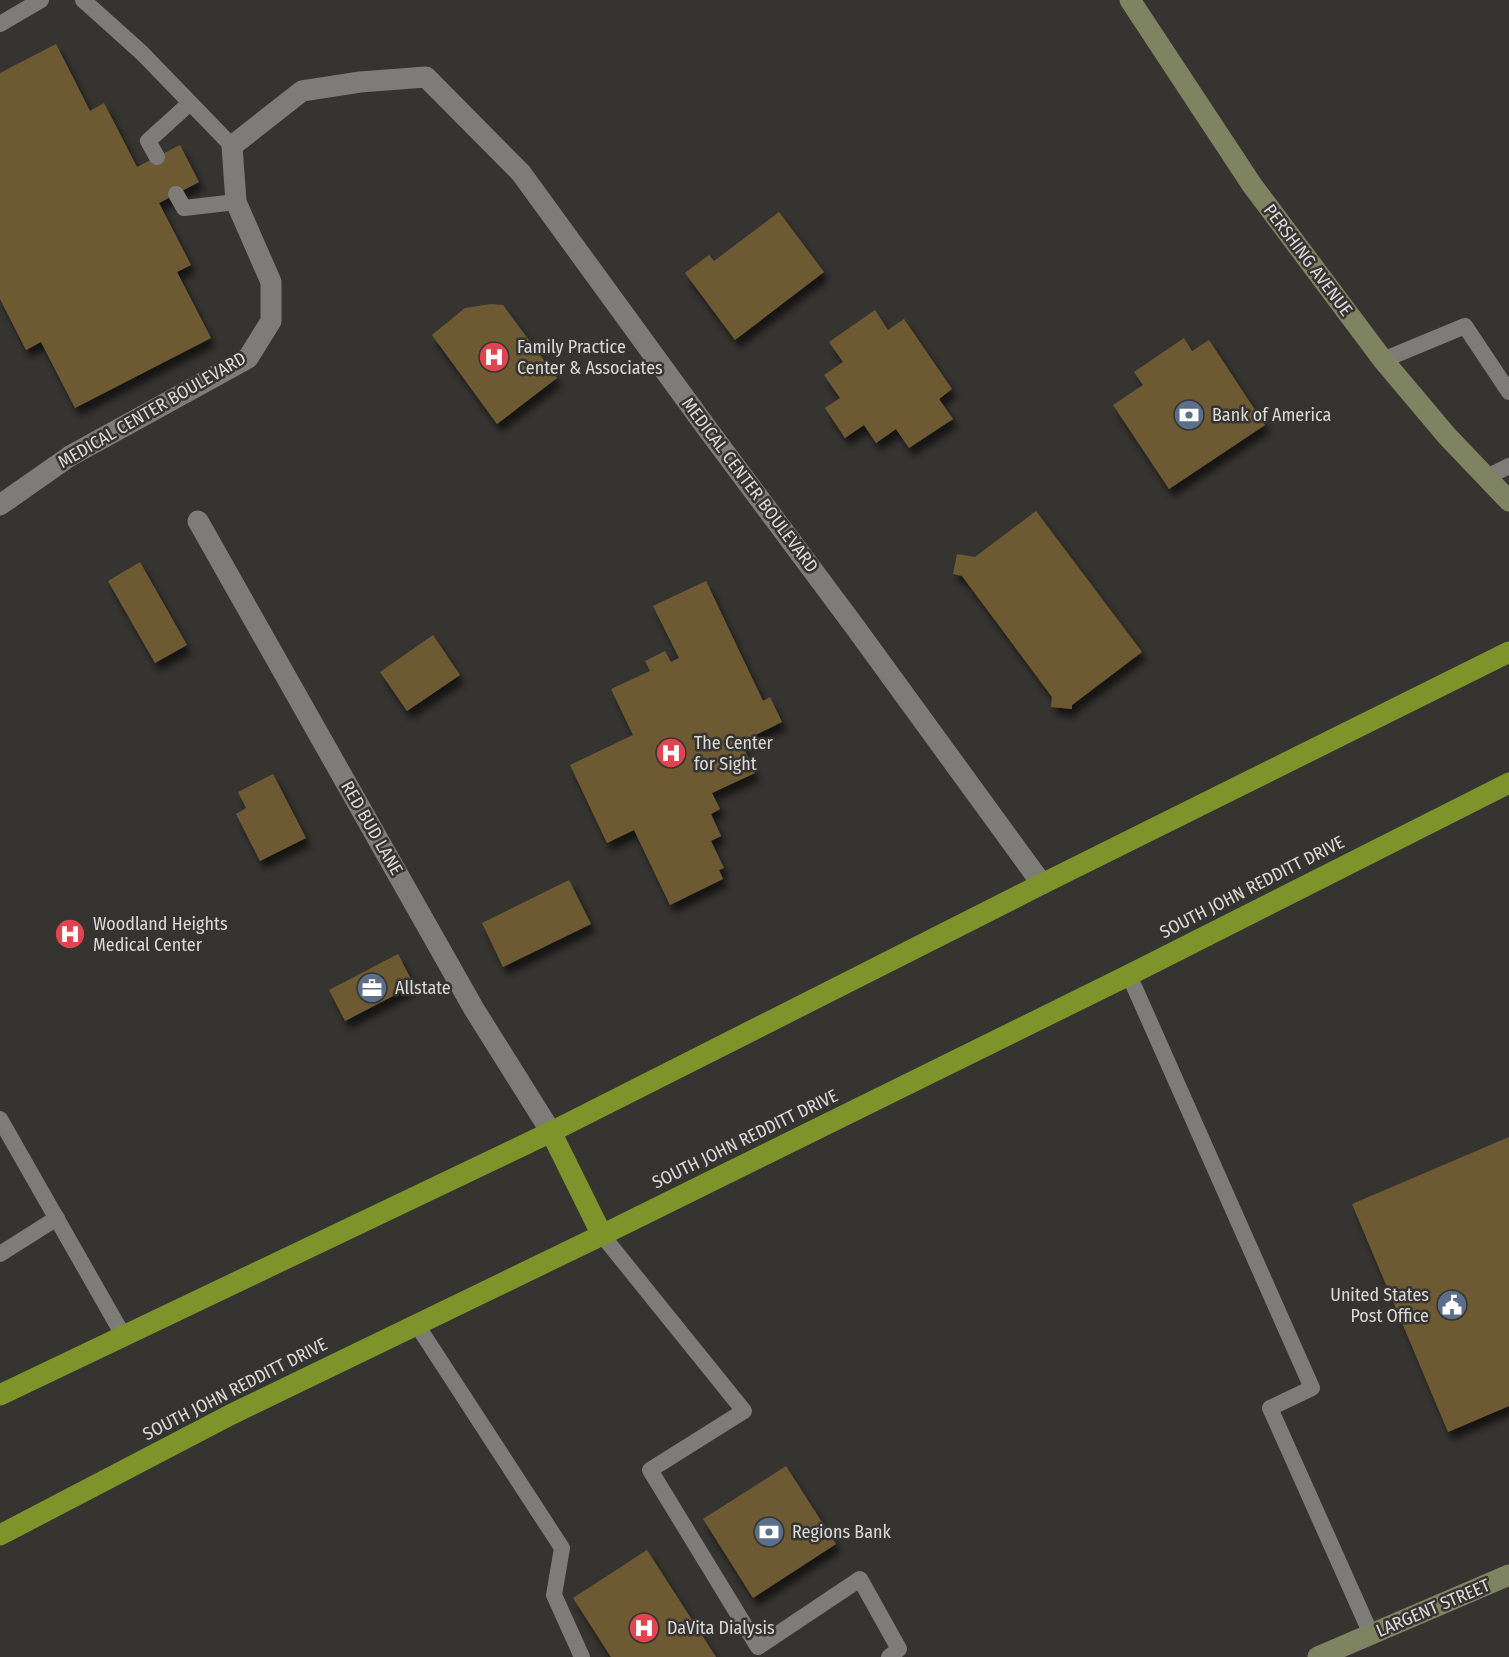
<svg xmlns="http://www.w3.org/2000/svg" width="1509" height="1657" viewBox="0 0 1509 1657" font-family="'Fira Sans Condensed',sans-serif">
	<defs>
		<filter id="shadow"><feDropShadow dx="4.5" dy="8" stdDeviation="3.5" flood-color="#0009"/></filter>
	</defs>
	<rect width="100%" height="100%" fill="#353431"/>
	<!-- building -->
	<g fill="#6e5a32" filter="url(#shadow)">
		<path d="M56 44 90 111 104 103 137 167 180 145 199 182 159 203 191 265 177 272 211 338 75 408 41 342 26 350 0 299V73Z"/>
		<path d="M779 212 824 272 735 340 685 273 709 255 714 261Z"/>
		<path d="M491 304 503 305 557 378 497 424 432 335 465 308Z"/>
		<path d="M875 310 888 330 904 319 952 389 939 399 953 419 909 448 896 429 876 443 864 425 845 438 825 408 840 398 824 375 843 362 829 342Z"/>
		<path d="M1184 338 1192 351 1209 340 1265 425 1169 489 1113 405 1143 385 1134 372Z"/>
		<path d="M1036 511 1142 652 1072 705V709L1051 707 1052 697 962 576 953 574 957 554 975 557Z"/>
		<path d="M140 562 187 645 155 663 108 581Z"/>
		<path d="M706 581 763 701 770 697 782 722 741 742 755 773 712 793 720 809 711 814 721 836 711 841 724 868 719 870 723 879 670 905 634 830 607 843 570 765 633 735 611 689 650 671 645 661 665 651 671 662 679 658 653 606Z"/>
		<path d="M433 635 460 675 407 711 380 672Z"/>
		<path d="M273 774 306 838 260 861 236 814 246 808 238 792Z"/>
		<path d="M569 880 591 924 503 967 482 923Z"/>
		<path d="M398 954 414 985 345 1021 329 990Z"/>
		<path d="M1509 1137V1406L1448 1432 1352 1204Z"/>
		<path d="M786 1466 836 1544 753 1598 703 1519Z"/>
		<path d="M647 1550 716 1657H611L573 1598Z"/>
	</g>
	<g fill="none" stroke-linecap="round" stroke-linejoin="round">
		<!-- lane -->
		<g stroke="#7e7c79" stroke-width="16">
			<path d="M83 0 142 53 232 146"/>
			<path d="M0 24 41 0"/>
			<path d="M157 157 148 141 190 103"/>
			<path d="M176 194 184 208 236 202"/>
			<path d="M1383 360 1465 326 1509 392"/>
			<path d="M1487 477 1509 466"/>
			<path d="M1129 975 1312 1388 1270 1408 1371 1634"/>
			<path d="M0 1119 123 1335"/>
			<path d="M602 1235 744 1411 650 1470 758 1647 860 1579 899 1649 889 1657"/>
			<path d="M0 1254 57 1218"/>
			<path d="M417 1325 562 1548 554 1595 582 1657"/>
		</g>
		<!-- street -->
		<g stroke="#7e7c79" stroke-width="21">
			<path d="M0 505 70 456 248 358 271 321V282L236 202 232 146 302 91 360 82 426 77 521 173 706 427 855 627 1042 884"/>
			<path d="M198 521 474 1009 551 1132"/>
		</g>
		<!-- secondary -->
		<g stroke="#7e8362" stroke-width="21">
			<path d="M1130 0 1252 185 1383 360 1447 436 1509 501"/>
			<path d="M1318 1657 1509 1575"/>
		</g>
		<!-- highway -->
		<g stroke="#7e942b" stroke-width="21">
			<path d="M551 1132 602 1235"/>
			<path d="M0 1395 551 1132 1042 884 1509 652"/>
			<path d="M0 1535 230 1415 602 1235 1129 975 1509 783"/>
		</g>
	</g>
	<!-- icons -->
	<defs>
		<g id="hospital-disc" transform="scale(1.575)"><circle r="9.5" fill="#e0444e" stroke="#353431"/><path d="M-5-5h3v3.5h4V-5h3V5h-3V1.5h-4V5h-3Z" fill="#fff"/></g>
		<g id="bank-disc" transform="scale(1.575)"><circle r="9.5" fill="#5c6f8a" stroke="#353431"/><path d="M-6-4H6V4H-6ZM0-2.3a2.3 2.3 0 1 0 0 4.6a2.3 2.3 0 1 0 0-4.6Z" fill="#fff"/></g>
		<g id="office-disc" transform="scale(1.575)"><circle r="9.5" fill="#5c6f8a" stroke="#353431"/><path d="M-6-3h4V-5.5h4V-3h4V5H-6ZM-1-4.5V-3h2v-1.5ZM-6 0V1H6V0Z" fill="#fff"/></g>
		<g id="civic-disc" transform="scale(1.575)"><circle r="9.5" fill="#5c6f8a" stroke="#353431"/><path d="M-.6-6.5H3V-4.5H.6V-3L4-1V1h2V6H-6V1h2V-1L-.6-3ZM-1.2 2.5V6h2.4V2.5Z" fill="#fff"/></g>
	</defs>
	<g fill-rule="evenodd">
		<use href="#hospital-disc" x="494" y="357"/>
		<use href="#bank-disc" x="1189" y="415"/>
		<use href="#hospital-disc" x="671" y="753"/>
		<use href="#hospital-disc" x="70" y="934"/>
		<use href="#office-disc" x="372" y="988"/>
		<use href="#civic-disc" x="1452" y="1305"/>
		<use href="#bank-disc" x="769" y="1532"/>
		<use href="#hospital-disc" x="644" y="1628"/>
	</g>
	<g text-anchor="middle" dominant-baseline="central" stroke-width="5" stroke-linejoin="round" paint-order="stroke">
		<!-- street labels -->
		<g font-size="18" fill="#dbdad8" stroke="#353431">
			<text transform="translate(1308 260) rotate(53)">PERSHING AVENUE</text>
			<text transform="translate(152 410) rotate(-30)">MEDICAL CENTER BOULEVARD</text>
			<text transform="translate(750 485) rotate(53)">MEDICAL CENTER BOULEVARD</text>
			<text transform="translate(372 828) rotate(60)">RED BUD LANE</text>
			<text transform="translate(1252 887) rotate(-27)">SOUTH JOHN REDDITT DRIVE</text>
			<text transform="translate(745 1139) rotate(-26)">SOUTH JOHN REDDITT DRIVE</text>
			<text transform="translate(235 1389) rotate(-27)">SOUTH JOHN REDDITT DRIVE</text>
			<text transform="translate(1433 1608) rotate(-23)">LARGENT STREET</text>
		</g>
		<!-- poi labels -->
		<g font-size="18" fill="#dbdad8" stroke="#353431" text-anchor="start">
			<text x="517" y="347">Family Practice<tspan x="517" dy="21">Center &amp; Associates</tspan></text>
			<text x="1212" y="415">Bank of America</text>
			<text x="694" y="743">The Center<tspan x="694" dy="21">for Sight</tspan></text>
			<text x="93" y="924">Woodland Heights<tspan x="93" dy="21">Medical Center</tspan></text>
			<text x="395" y="988">Allstate</text>
			<text x="1429" y="1295" text-anchor="end">United States<tspan x="1429" dy="21">Post Office</tspan></text>
			<text x="792" y="1532">Regions Bank</text>
			<text x="667" y="1628">DaVita Dialysis</text>
		</g>
	</g>
</svg>
